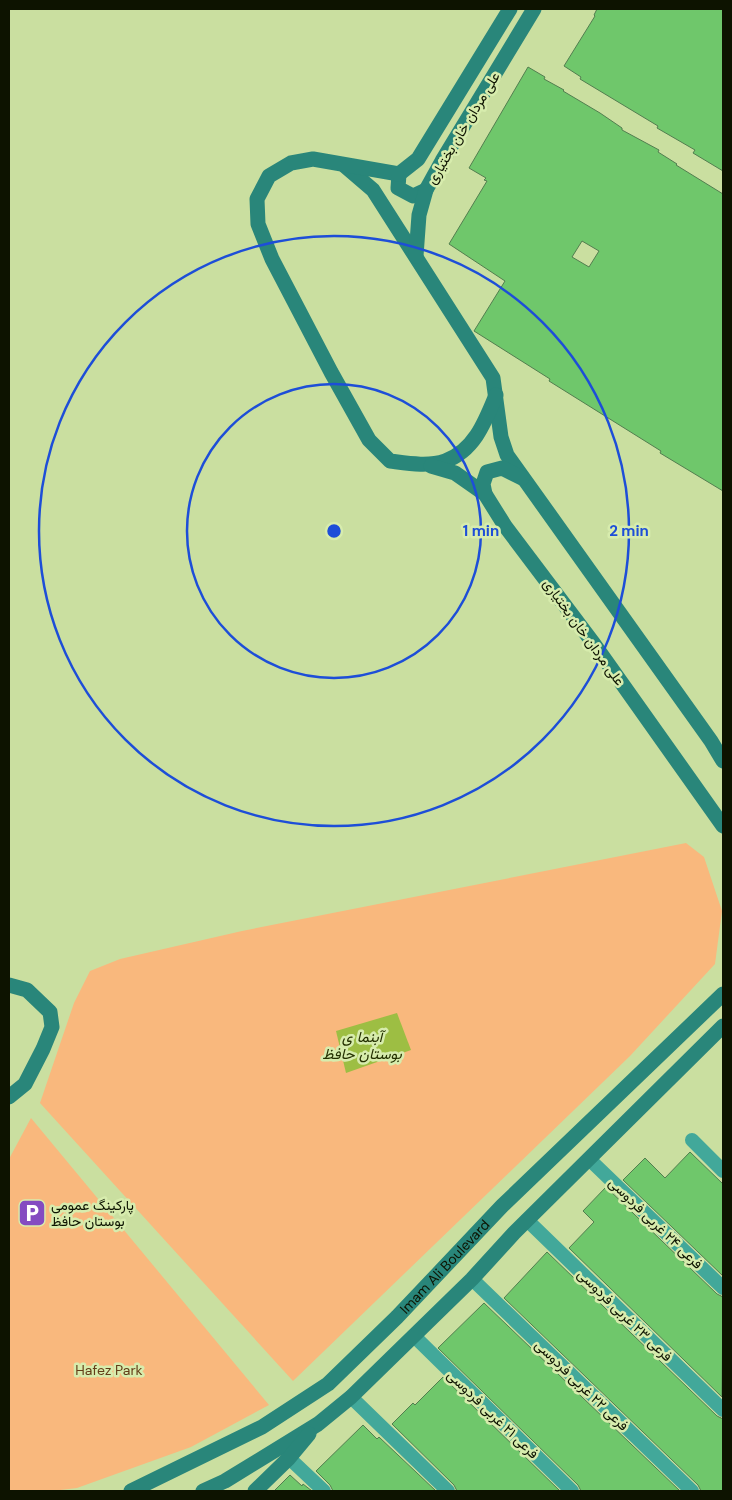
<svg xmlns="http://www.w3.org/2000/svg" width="732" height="1500" viewBox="0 0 732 1500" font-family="'DM Sans',Vazirmatn,sans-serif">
	<rect width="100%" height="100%" fill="#cadfa0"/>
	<!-- green -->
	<g fill="#f9b87d">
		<path d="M686 843 704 857 722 911 715 964 630 1056 293 1381 40 1103 74 1003 90 971 120 959 242 931Z"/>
		<path d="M31 1118 269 1405 191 1447 77 1488 52 1491H9V1159Z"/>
	</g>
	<!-- water -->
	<path fill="#9dbe43" d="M397 1013 411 1050 346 1073 336 1031Z"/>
	<!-- building -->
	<g fill="#6fc76b" stroke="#527e4f" fill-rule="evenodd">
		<path d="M597 9H723V171L693 153 695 150 657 128 658 126 580 79 581 77 564 66 595 16 594 15Z"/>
		<path d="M528 67 545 77 544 79 564 90 563 91 600 113 622 128V130L659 150 658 152 677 164 676 165 723 194V491L660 453 661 451 549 381 550 379 474 331 505 281 449 244 487 181 484 180 486 178 469 168ZM582 241 599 251 589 267 572 257Z"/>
		<path d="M690 1152 723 1184V1276L623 1180 645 1158 665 1178Z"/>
		<path d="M606 1187 717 1294 723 1297 722 1397 569 1248 594 1222 583 1211Z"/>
		<path d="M547 1252 717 1416 723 1419V1491H701L698 1485 504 1298Z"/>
		<path d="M484 1303 680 1491H581L578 1485 438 1348Z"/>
		<path d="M443 1377 560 1491H457L454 1485 392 1424 413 1403 415 1405Z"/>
		<path d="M363 1425 377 1439 379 1437 436 1491H333L330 1485 316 1471Z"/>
		<path d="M290 1475 302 1486 303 1484 312 1491H274Z"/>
	</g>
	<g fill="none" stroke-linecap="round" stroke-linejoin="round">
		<!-- street -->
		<g stroke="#42a89a" stroke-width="14">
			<path d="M692 1140 723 1171"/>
			<path d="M589 1159 723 1288"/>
			<path d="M527 1220 723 1410"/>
			<path d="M472 1279 692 1491"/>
			<path d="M414 1336 572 1491"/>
			<path d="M351 1397 448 1491"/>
			<path d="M289 1458 324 1491"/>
		</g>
		<!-- secondary -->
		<g stroke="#29867a" stroke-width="15">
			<path d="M345 166 373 190 493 378 501 437 507 455 711 741 723 761"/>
			<path d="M399 174 398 188 413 196 426 190"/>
			<path d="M416 256 419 215 426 190 442 161 534 9"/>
			<path d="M496 395C485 422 474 451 445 461 428 467 406 463 390 461L369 440 331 372 272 259 258 224 257 199 269 176 291 163 313 159 399 174 418 159 510 9"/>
			<path d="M431 466 455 473 485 494 505 526 594 644 723 826"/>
			<path d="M485 494 483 484 487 472 502 468 522 478"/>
			<path d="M9 985 27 990 50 1012 52 1027 43 1049 25 1084 9 1097"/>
			<path id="s1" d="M131 1491 262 1427 328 1384 397 1317 502 1206 723 994"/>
			<path d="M203 1491 225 1481 318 1424 351 1397 472 1279 514 1233 723 1026"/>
			<path d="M255 1491 289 1458 309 1434"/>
		</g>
	</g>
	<!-- distance rings -->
	<g fill="none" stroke="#1d4ed8" stroke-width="2.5">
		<circle cx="334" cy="531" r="147"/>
		<circle cx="334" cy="531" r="295"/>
	</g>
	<!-- icons -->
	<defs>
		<g id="parking-square" transform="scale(1.4375)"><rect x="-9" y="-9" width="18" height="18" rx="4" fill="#844bc1" stroke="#d7ecad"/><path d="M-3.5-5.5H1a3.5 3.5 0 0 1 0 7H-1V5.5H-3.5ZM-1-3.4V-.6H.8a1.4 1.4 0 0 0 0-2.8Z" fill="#fff"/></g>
	</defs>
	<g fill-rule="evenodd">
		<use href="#parking-square" x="32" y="1213"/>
	</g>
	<g text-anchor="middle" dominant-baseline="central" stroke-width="5" stroke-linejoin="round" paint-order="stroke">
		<!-- street labels -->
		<g font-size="14" fill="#0d1300" stroke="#d7ecad">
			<text transform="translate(463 128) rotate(-59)">علی مردان خان بختیاری</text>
			<text transform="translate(584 632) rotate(54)">علی مردان خان بختیاری</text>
			<text transform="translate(656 1223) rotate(44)">فرعی ۲۴ غربی فردوسی</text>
			<text stroke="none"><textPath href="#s1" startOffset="390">Imam Ali Boulevard</textPath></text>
			<text transform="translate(625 1315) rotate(44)">فرعی ۲۳ غربی فردوسی</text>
			<text transform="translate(582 1385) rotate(44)">فرعی ۲۲ غربی فردوسی</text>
			<text transform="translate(493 1414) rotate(44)">فرعی ۲۱ غربی فردوسی</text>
		</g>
		<!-- poi labels -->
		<g font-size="14" fill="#0d1300" stroke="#d7ecad" text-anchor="start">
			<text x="51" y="1205">پارکینگ عمومی<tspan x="51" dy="16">بوستان حافظ</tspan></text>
		</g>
		<!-- park labels -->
		<g font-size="14" fill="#633d18" stroke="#d7ecad">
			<text x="109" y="1370">Hafez Park</text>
		</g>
		<!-- water labels -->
		<g font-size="15" font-style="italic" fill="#243000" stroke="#d7ecad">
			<text x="362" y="1037">آبنما ی<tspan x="362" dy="17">بوستان حافظ</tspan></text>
		</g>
	</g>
	<circle cx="334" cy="531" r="8" fill="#1d4ed8" stroke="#d7ecad" stroke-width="2.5"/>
	<g font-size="15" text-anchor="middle" font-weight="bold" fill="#1d4ed8" stroke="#d7ecad" stroke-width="5" stroke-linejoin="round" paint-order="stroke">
		<text x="481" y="536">1 min</text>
		<text x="629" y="536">2 min</text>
	</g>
	<!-- border -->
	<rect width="732" height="1500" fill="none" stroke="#0d1300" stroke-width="20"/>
</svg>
